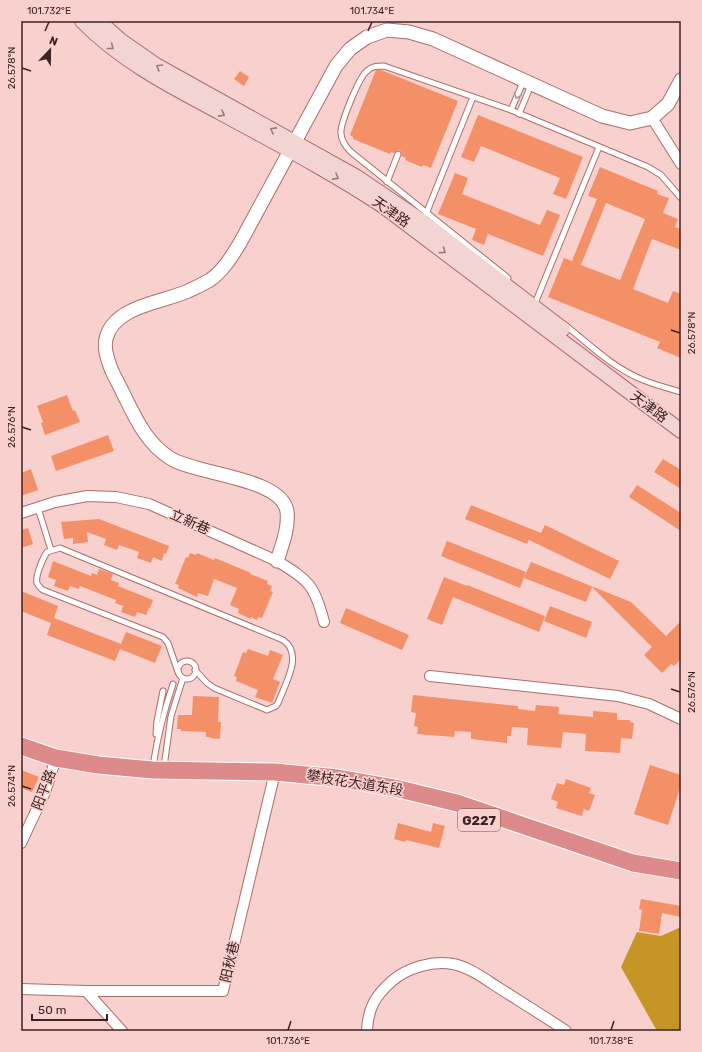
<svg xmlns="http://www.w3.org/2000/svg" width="702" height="1052" viewBox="0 0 702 1052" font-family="Rubik,'Noto Sans SC',sans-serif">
	<rect width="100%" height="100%" fill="#f8d0cd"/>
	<!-- forest -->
	<path fill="#c79525" d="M681 927V1031H657L621 967 637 932 661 936Z"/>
	<!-- building -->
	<g fill="#f49068" fill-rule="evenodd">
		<path d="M376 70H381L458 101 431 168 423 165 422 167 405 160 406 158 401 156 402 153 400 150 396 151 394 153 391 152 390 154 353 139V137L350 135Z"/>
		<path d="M240 71 249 77 244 86 234 79Z"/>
		<path d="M478 115 583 157 566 199 553 194 560 178 481 146 474 162 461 157Z"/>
		<path d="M600 167 658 191 657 194 669 198 663 213 678 219 675 227 681 229V250L652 239 633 289 668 303 673 291 681 294V358L657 348 660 342 548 297 564 258 572 261 578 246 597 199 588 196ZM606 203 645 219 620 280 581 265Z"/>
		<path d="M455 173 468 178 462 194 540 225 547 210 560 215 543 256 488 234 484 245 472 240 476 229 438 214Z"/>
		<path d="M67 395 73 411 75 410 80 422 45 435 41 423 43 422 37 406Z"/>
		<path d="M108 435 114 451 56 471 51 456Z"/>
		<path d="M663 459 681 470V489L654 472Z"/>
		<path d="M31 469 38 490 21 496V473Z"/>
		<path d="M637 485 681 513V531L629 497Z"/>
		<path d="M471 505 541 533 545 525 619 561 610 579 529 540 527 544 465 519Z"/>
		<path d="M99 519 169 546 166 554 164 553 162 561 153 557 151 563 137 558 139 552 119 545 117 550 104 545 106 539 87 532 88 542 73 544V538L64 539 61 522Z"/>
		<path d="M28 528 33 544 21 548V530Z"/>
		<path d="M447 541 526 572 520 588 441 556Z"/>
		<path d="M190 553 196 555 197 553 214 560 215 558 251 573 250 574 268 581 267 584 272 586 270 591 273 592 262 618 258 617 257 620 251 617V619L238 613 239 609 230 605 237 588 214 579 208 596 198 593 197 597 178 588 179 585 175 584 186 557 188 558Z"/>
		<path d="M53 561 91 576 92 573 97 575 99 569 113 574 111 580 119 583 118 586 153 600 150 608H149L146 615 137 612 135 617 121 612 123 606 115 603 116 600 80 586 79 589 70 586 68 591 54 586 56 580 48 577Z"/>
		<path d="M531 562 631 602 666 636 681 621V659L674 666 671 664 662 673 644 655 652 647 592 587 586 602 524 578Z"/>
		<path d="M444 577 467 586V585L545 616 539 632 453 597 442 625 427 619Z"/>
		<path d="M21 591 58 606 54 618 121 644 126 632 162 646 155 663 120 649 115 661 47 635 51 623 21 611Z"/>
		<path d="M550 606 592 622 586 638 544 621Z"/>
		<path d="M346 608 409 635 402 650 340 623Z"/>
		<path d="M248 649 268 656 270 650 283 655 273 679 280 682 272 703 255 697 258 690 236 681 237 677 234 676 243 652 246 653Z"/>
		<path d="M413 695 518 706V709L535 711 536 705 559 707 558 714 593 717V711L617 713V720H630V722L634 723 632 739 621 738 620 753 585 751 586 734 563 732 561 748 527 745 528 728 512 727 511 736H507V743L471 739V732L455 731 454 737 417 734 418 727 414 726 416 713 411 712Z"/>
		<path d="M193 696 219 697 218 722H221L220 739 210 738V737H206V732L181 731V729H177L178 715H192Z"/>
		<path d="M650 765 681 775V785L668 825 634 814Z"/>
		<path d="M21 770 39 777 32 792 21 788Z"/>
		<path d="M566 779 591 788 589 793 595 795 589 811 584 809 582 816 556 808 558 802 551 799 557 783 564 785Z"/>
		<path d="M398 823 431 832 433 823 445 826 439 848 406 840 405 842 394 839Z"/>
		<path d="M641 899 681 906V917L662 913 659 934 639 931 642 910 639 909Z"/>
	</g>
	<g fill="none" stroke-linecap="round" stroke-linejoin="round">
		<!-- service casing -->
		<g stroke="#aa6e6b" stroke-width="7">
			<g id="service">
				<path d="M511 110 523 82"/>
				<path d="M519 114 531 85"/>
				<path d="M387 182 398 154"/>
				<path d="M426 214 473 97"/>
				<path d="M508 278 351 152C346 147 341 141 341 133 340 124 359 77 367 71 372 66 377 66 384 66L511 110 648 167 661 175 681 198"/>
				<path d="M536 301 599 147"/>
				<path d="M565 325C589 344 613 368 643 380 655 385 668 388 681 392"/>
				<path d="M38 508 51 550"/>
				<circle cx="187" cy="670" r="9"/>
				<path d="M178 672 168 643 163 637 43 590C41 588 38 586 37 583 35 576 43 558 47 552L60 548 283 640C304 654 285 684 278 703L276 706 267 710 214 688 207 683 195 670"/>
				<path d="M156 734 157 721 163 691"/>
				<path d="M153 767C157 738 164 711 173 684"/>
				<path d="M164 767 171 716 183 678"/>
			</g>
		</g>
		<!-- minor casing -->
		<g stroke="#aa6e6b" stroke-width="12">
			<g id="minor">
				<path d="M652 118 681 164"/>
				<path d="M21 513 55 502 87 496 116 497 149 504 277 561C309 580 315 586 324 622"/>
				<path d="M430 676 618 696 649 704 681 719"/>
				<path d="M21 843 45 792 56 758"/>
				<path d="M21 989 86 991"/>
				<path d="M122 1031 86 991H223L275 772"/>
				<path d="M367 1031C368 1008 375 996 392 981 407 968 433 960 453 964 469 967 485 979 499 988 521 1002 544 1016 566 1031"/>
			</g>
		</g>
		<!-- tertiary casing -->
		<g stroke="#aa6e6b" stroke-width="15">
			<path id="tertiary" d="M277 561C282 545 289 529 287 511 281 477 196 475 170 458 146 443 135 417 123 393 119 384 113 375 110 366 107 357 104 349 106 339 113 306 162 303 188 291 195 288 203 284 210 280 223 271 232 256 240 243L336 66 350 49 367 37 387 30 409 32 433 39 602 116 630 123 652 118 668 104 681 80"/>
		</g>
		<!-- secondary casing -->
		<g stroke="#aa6e6b" stroke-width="16">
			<g id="secondary">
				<path d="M82 21C121 61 170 86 219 112 274 142 330 171 383 206L681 431"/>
				<path d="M99 21 120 40 156 65 357 177 419 219 563 329"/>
			</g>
		</g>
		<!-- trunk casing -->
		<g stroke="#fff" stroke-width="19">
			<path id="trunk" d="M21 746 56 758 98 765 153 770 275 772 338 778 395 788 457 803 633 863 681 871"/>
		</g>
		<!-- service -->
		<use href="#service" stroke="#fff" stroke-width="5"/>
		<!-- minor -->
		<use href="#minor" stroke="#fff" stroke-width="10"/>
		<!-- tertiary -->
		<use href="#tertiary" stroke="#fff" stroke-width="13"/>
		<!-- secondary -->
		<use href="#secondary" stroke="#f2d4d3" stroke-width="14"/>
		<!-- trunk -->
		<use href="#trunk" stroke="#dc8b8a" stroke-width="17"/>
	</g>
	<!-- one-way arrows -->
	<defs><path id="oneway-chevron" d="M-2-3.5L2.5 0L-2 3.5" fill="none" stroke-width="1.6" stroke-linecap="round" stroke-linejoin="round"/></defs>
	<g stroke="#977c7a">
		<use href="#oneway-chevron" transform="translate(111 47) rotate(38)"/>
		<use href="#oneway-chevron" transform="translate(159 67) rotate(-149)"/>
		<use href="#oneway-chevron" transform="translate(222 114) rotate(28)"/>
		<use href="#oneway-chevron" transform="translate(273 130) rotate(-151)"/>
		<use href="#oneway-chevron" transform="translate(336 177) rotate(29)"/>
		<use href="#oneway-chevron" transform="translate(443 251) rotate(37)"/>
	</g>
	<use stroke="#a79c9c" href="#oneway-chevron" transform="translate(517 96) rotate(113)"/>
	<!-- ticks -->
	<path fill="none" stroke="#3c2322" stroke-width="1.5" d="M45 31 49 22M368 31 372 22M22 68 31 71M671 330 680 333M22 427 31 430M671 689 680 692M22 786 31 789M288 1030 291 1021M611 1030 614 1021"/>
	<g text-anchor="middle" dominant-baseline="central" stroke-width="3.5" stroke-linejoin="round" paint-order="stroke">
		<!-- shield labels -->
		<rect fill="#f8d0cd" stroke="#745755" stroke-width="1" x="458" y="809" width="42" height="22" rx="3"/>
		<g font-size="13" font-weight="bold" fill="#3c2322">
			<text x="479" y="820">G227</text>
		</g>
		<!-- street labels -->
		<g font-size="14" fill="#3c2322" stroke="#f8d0cd">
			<text transform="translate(391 212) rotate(35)">天津路</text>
			<text transform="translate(649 407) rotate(37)">天津路</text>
			<text transform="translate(190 522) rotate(24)">立新巷</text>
			<text transform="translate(355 783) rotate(9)">攀枝花大道东段</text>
			<text transform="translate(44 790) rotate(-69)">阳平路</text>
			<text transform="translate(230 962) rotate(-77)">阳秋巷</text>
		</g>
	</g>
	<!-- border -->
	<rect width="702" height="1052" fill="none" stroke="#f8d0cd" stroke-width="44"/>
	<!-- north arrow -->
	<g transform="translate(50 50) rotate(22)" stroke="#f8d0cd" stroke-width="3" paint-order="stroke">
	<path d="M0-3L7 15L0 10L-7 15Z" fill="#3c2322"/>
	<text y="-6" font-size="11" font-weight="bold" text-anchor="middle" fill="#3c2322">N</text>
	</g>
	<!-- scale -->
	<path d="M32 1014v6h75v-6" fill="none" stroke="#3c2322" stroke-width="2"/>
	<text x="38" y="1014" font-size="12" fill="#3c2322" stroke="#f8d0cd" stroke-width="3" paint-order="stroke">50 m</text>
	<rect x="22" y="22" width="658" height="1008" fill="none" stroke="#3c2322" stroke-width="1.5"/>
	<g font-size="10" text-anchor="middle" fill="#3c2322">
		<text x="49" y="14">101.732°E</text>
		<text x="372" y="14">101.734°E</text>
		<text transform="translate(11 68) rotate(-90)" y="4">26.578°N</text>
		<text transform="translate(691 333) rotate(-90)" y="4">26.578°N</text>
		<text transform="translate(11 427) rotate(-90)" y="4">26.576°N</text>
		<text transform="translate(691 692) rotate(-90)" y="4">26.576°N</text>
		<text transform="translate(11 786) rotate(-90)" y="4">26.574°N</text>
		<text x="288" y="1044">101.736°E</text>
		<text x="611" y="1044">101.738°E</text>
	</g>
</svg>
